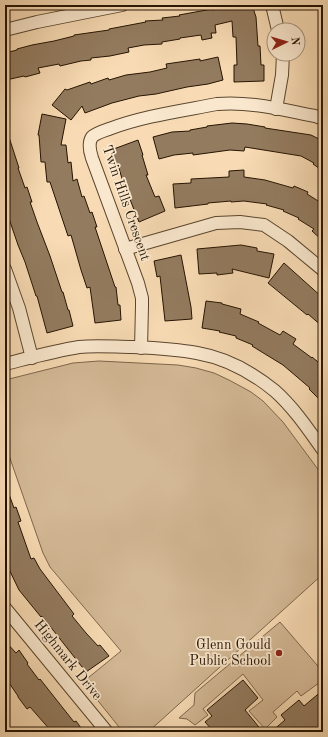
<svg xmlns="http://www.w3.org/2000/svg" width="328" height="737" viewBox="0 0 328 737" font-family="'Old Standard TT',serif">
	<rect width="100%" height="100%" fill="#f8dbb4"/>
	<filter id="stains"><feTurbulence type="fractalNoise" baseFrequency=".005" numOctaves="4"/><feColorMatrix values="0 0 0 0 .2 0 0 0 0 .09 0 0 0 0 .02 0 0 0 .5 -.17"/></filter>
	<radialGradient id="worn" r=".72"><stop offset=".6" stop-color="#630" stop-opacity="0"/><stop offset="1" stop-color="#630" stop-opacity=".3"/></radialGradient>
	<!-- green -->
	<g fill="#d4b996" stroke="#7d664c">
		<path d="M99 361 178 365 196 368 214 373 229 380 251 392 263 401 283 422 323 476V574L148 732H123L83 682 121 651 50 567 43 553 5 444V380L73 363Z"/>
		<path d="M280 622 323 672V680L301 696 297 691 273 712 277 717 265 729 249 711 263 700 243 674 203 709 208 715 195 725 187 719 179 718 194 705 195 693Z"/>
	</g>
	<!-- building -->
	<g fill="#937b5f" stroke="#261402">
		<path d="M232 5H252L256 17 258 46H260L261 65H264V81L234 82V65H237L236 37H233L232 21 215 25 216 33H211L212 38 202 40 201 35 180 38V39L162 42V44L144 45 128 48 129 52 110 56 91 58V60L81 61 60 66 59 64 38 68 40 73 25 77 24 76 6 80 5 73V53L17 50V49L32 45 54 41 74 36V35L109 30V29L146 22 145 21 163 20 162 18 180 16 179 15 212 9V10Z"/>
		<path d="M218 57 223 80 208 84 187 87 156 94 139 96 112 103 85 113 82 106 71 120 52 105 65 89 67 90 90 82 91 84 108 78 109 80 126 75 150 72 167 68 166 64 200 59V61Z"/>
		<path d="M42 114 66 119 61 145H66L68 163 71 162 73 181 77 179 82 197 84 196 90 213 92 212 97 227H95L115 287H116L118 305H120L121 320 95 323 90 287 87 288 81 270 71 235 68 236 50 182H47L45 162H41L39 135H38Z"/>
		<path d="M232 123 247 124 265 127V128L311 135 323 141V171L313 164 314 163 301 156 245 147 244 151 230 150 193 155V153L174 155 159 159 153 137 172 132 190 131V130L207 127V126Z"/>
		<path d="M7 131 19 168H18L25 188 27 187 32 202H30L37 222 50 256 62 292H63L68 310H69L73 326 47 333 37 296H36L25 262 18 245 5 207V132Z"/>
		<path d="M138 140 143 155H142L148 175H146L155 197 159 196 165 211 139 222 123 182 118 165H116L111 150Z"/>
		<path d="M244 170V177L265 180 293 188 294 186 308 192 307 194 323 204V241L312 231 314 229 298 219 299 218 283 211 284 210 266 205 267 204 244 201 231 202V201L208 203V204L175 208 173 184 191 183V179L229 177V171Z"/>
		<path d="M241 245 257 248V251L274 254 269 278 232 269 233 273 217 275V273L199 274 197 249Z"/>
		<path d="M181 255 191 307 192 319 165 321 160 276 157 277 154 261Z"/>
		<path d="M284 263 323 298V327L308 314 307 315 268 283Z"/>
		<path d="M206 301 222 303V304L241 309 240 314 259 322 258 323 280 335 283 331 296 339 293 344 312 358V357L323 366V403L309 389 310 388 283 365 252 346 253 345 236 338V336L219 332 220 331 202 328Z"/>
		<path d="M5 486H6L14 508 16 507 21 521 18 522 31 559 34 558 40 569 74 614 72 616 86 633 98 646 100 645 109 656 86 672 42 616 41 617 19 590 5 561Z"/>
		<path d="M5 641 16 653 19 650 28 663 27 664 39 680 40 679 74 722 76 721 84 732H52L30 707 27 709 18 697V696L5 677Z"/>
		<path d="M243 680 258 698 245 710 263 732H214L205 722 212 716 207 710Z"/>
		<path d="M323 690V732H271L285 720 281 715 299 700 304 706Z"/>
	</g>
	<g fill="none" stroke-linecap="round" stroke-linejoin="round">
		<!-- minor casing -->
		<g stroke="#5a462e" stroke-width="14">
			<g id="minor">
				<path d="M272 5 278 30"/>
				<path d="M5 30 37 22 122 5"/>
				<path d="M276 109 282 75 283 54"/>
				<path d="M125 249 216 223 240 222 264 225 288 241 323 270"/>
				<path d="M5 269 19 308 32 358"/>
				<path d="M141 348 142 306V298L138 283 92 158C90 152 88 143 92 137 96 133 103 131 109 129 143 116 181 111 217 104 250 101 283 110 315 116L323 119"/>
				<path d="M5 364C29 358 54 351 79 347 97 345 116 347 133 347 155 348 176 349 197 353 226 358 253 373 275 391 294 408 308 429 323 450"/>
				<path d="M5 608 107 732"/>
			</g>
		</g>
		<!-- minor -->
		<use href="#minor" stroke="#fae8ce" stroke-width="12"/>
	</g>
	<!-- markers -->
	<circle fill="#8f2418" stroke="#fae8ce" stroke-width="1.5" cx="279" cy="653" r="4"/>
	<g text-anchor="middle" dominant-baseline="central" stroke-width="3.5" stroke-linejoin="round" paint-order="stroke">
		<!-- street labels -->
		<g font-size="14" fill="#261402" stroke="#fae8ce">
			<text transform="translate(126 203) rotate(71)">Twin Hills Crescent</text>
			<text transform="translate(68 660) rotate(51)">Highmark Drive</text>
		</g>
		<!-- poi labels -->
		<g font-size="14" fill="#261402" stroke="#fae8ce" text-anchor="end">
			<text x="271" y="645">Glenn Gould<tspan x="271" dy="16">Public School</tspan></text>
		</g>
	</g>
	<!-- margin -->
	<rect width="328" height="737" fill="none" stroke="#f8dbb4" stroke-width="20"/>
	<rect x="6" y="6" width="316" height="725" fill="none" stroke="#261402" stroke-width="2"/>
	<rect x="10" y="10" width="308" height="717" fill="none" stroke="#261402"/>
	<!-- north arrow -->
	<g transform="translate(286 42) rotate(85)"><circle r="19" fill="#fae8ce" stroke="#a5937c"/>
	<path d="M0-3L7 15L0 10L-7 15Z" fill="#8f2418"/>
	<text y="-6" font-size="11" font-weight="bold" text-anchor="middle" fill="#261402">N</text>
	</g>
	<rect width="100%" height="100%" filter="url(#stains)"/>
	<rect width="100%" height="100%" fill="url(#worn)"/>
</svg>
